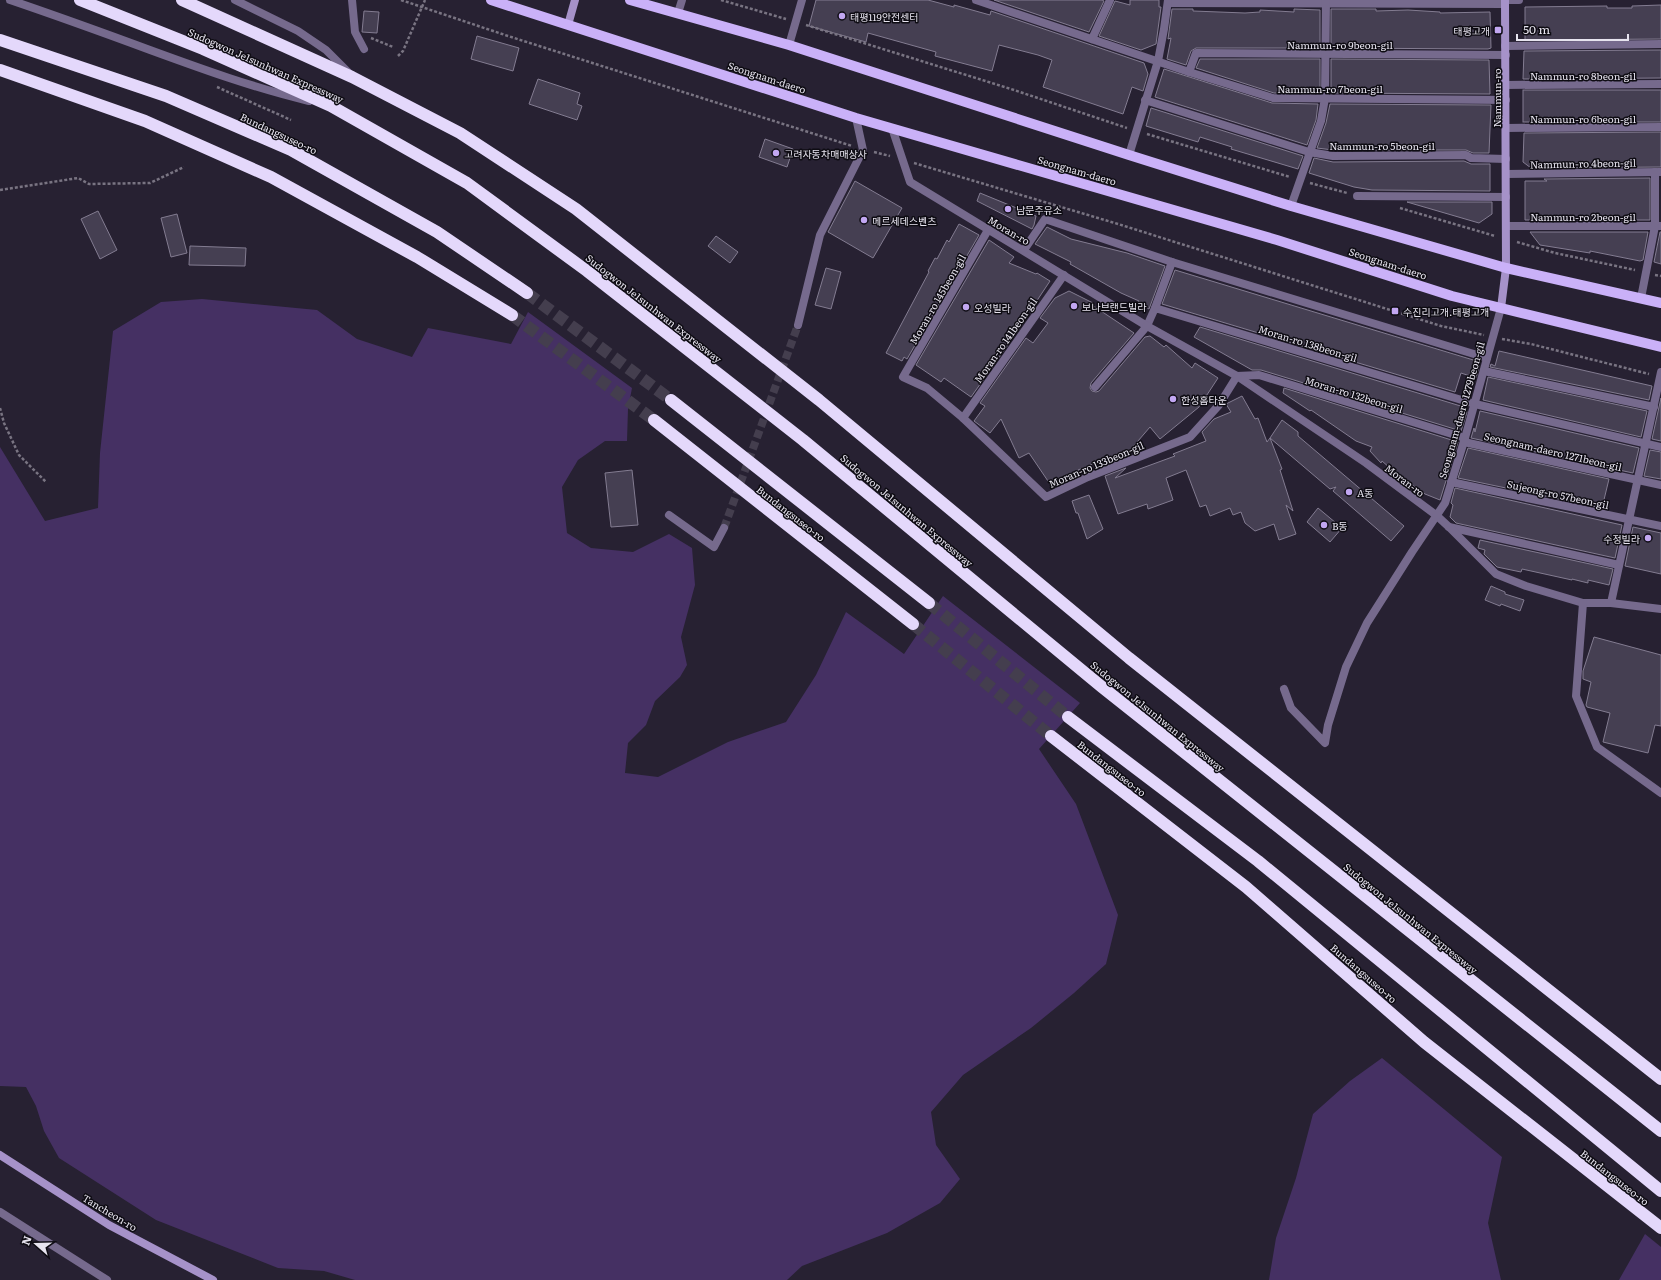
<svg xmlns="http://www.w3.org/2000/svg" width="1661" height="1280" viewBox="0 0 1661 1280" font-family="Literata,'Noto Sans KR',serif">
	<rect width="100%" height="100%" fill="#272132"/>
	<!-- green -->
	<g fill="#453063">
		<path d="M202 299 317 310 357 339 412 357 428 328 511 344 528 312 632 388 628 409 627 441H605L578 460 562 487 567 533 591 548 633 552 669 534 692 548 695 585 681 637 687 665 680 677 655 701 646 725 628 743 625 773 658 777 728 742 786 722 816 675 846 612 904 654 943 596 1080 703 1039 749 1076 804 1118 915 1106 964 1074 993 1031 1028 963 1075 931 1112 936 1145 960 1179 940 1203 887 1233 802 1266 787 1280H355L324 1271 278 1268 156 1220 59 1158 44 1131 36 1106 26 1087 0 1086V447L45 521 98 508 100 453 113 331 161 302Z"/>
		<path d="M1382 1058 1502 1157 1488 1223 1501 1280H1269L1276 1238 1296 1178 1313 1114 1350 1081Z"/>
		<path d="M1645 1234 1661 1247V1280H1619Z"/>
	</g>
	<!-- building -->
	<g fill="#453f52" stroke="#837c91">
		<path d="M816 0H928L954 7V5L990 15 991 11 1144 63 1148 74 1143 91 1132 87 1123 114 1043 87 1052 60 1038 55 999 45 992 71 935 56 936 52 868 33 866 42 809 26Z"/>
		<path d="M994 0H1102L1104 1 1089 32Z"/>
		<path d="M1130 0H1159V7H1161L1156 44 1141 50 1099 36 1115 1 1130 5Z"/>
		<path d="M1661 5V39L1525 40V7L1607 6V8H1632V6Z"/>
		<path d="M1172 9H1193V11L1245 13 1260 12V10L1294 12V9L1320 10V48H1196L1191 51 1186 65 1167 59 1171 38 1168 39Z"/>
		<path d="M1331 9H1376V11L1408 10 1440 12V13L1490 12 1491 48 1488 49 1331 48Z"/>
		<path d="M364 11 379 12 377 33 362 32Z"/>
		<path d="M477 36 519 48 513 71 471 59Z"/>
		<path d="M1661 50V78L1523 79 1524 51Z"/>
		<path d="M1200 59H1320V93H1274L1196 68Z"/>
		<path d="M1331 59 1489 60 1490 94 1331 93Z"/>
		<path d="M1164 69 1272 103 1318 104 1316 120 1307 145 1155 97Z"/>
		<path d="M538 79 580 93 577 104 582 106 577 120 529 104Z"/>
		<rect x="1523" y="90" width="138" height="32"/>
		<path d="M1330 104 1491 105 1489 153H1473L1466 150H1333L1317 148 1326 123Z"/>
		<path d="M1151 108 1303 156 1298 169 1231 149 1232 147 1200 137 1198 142 1146 126Z"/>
		<path d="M1661 132V167L1531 168 1523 162 1524 133Z"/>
		<path d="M765 139 793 149 787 167 759 157Z"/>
		<path d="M1314 158 1333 162 1464 161 1471 164H1490V191L1372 190 1354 187 1309 173Z"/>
		<path d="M1650 178V220H1525V181H1547L1544 179Z"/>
		<path d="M855 181 902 208 873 258 828 232Z"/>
		<path d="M980 193 1036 216 1034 225 1032 229 977 201Z"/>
		<path d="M1407 202H1492V214L1479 223Z"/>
		<path d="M98 211 117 250 100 259 81 219Z"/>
		<path d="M177 214 187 253 171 257 161 218Z"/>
		<path d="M959 224 979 235 907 359 904 357 902 361 886 353 929 272 928 271 935 258 937 259 947 240 949 242Z"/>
		<path d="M1047 227 1071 239 1127 253 1165 266 1149 309 1138 303 1139 301 1121 293 1070 264 1071 262 1035 244Z"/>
		<path d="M1530 232H1648L1643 260 1640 261 1590 251V253L1540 245Z"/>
		<path d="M1660 232H1661V264L1654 262Z"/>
		<path d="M716 236 738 252 730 263 708 246Z"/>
		<path d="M989 240 1014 257 1009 263 1036 274 1037 273 1050 281 1032 308 1035 306 1031 312 1028 310 1014 330 1017 332 971 397 944 378 941 382 916 365Z"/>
		<path d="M190 246 246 248 245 266 189 265Z"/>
		<path d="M826 268 841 272 831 309 815 305Z"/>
		<path d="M1175 270 1480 362 1476 378 1461 373 1455 392 1162 304Z"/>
		<path d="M1069 291 1093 303 1092 305 1134 333 1091 383 1090 388 1092 391 1096 392 1099 391 1145 337 1150 336 1164 347 1166 345 1192 368 1195 363 1218 378 1199 407 1160 439 1150 427 1126 455 1127 456 1102 466 1100 461 1078 470 1080 475 1052 487 1029 453 1019 458 1001 419 990 433 974 421 985 406 980 403 1026 338 1033 343 1048 323 1040 318 1055 298Z"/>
		<path d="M1200 327 1464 407 1467 412 1461 431 1261 370H1252L1194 337Z"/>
		<path d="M1499 351 1652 386 1649 400 1490 367 1491 364 1495 366Z"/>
		<path d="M1488 377 1647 411 1641 437 1483 400Z"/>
		<path d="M1284 388 1458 442 1440 500 1425 494 1408 482 1407 483 1382 461 1381 463 1370 451 1372 447 1356 441 1311 410 1310 411 1283 393Z"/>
		<path d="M1242 396 1255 419 1258 418 1267 442 1270 438 1282 469 1280 470 1293 511 1286 505 1296 534 1279 540 1274 524 1255 531 1245 523 1241 512 1233 515 1230 508 1210 516 1206 505 1200 507 1186 470 1166 478 1173 500 1148 509 1147 504 1118 514 1105 476 1126 468 1115 478 1175 456 1173 454 1206 441 1202 432 1214 419 1231 412 1226 404Z"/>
		<path d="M1661 398V441L1652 439Z"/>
		<path d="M1480 411 1639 448 1633 473 1471 438 1474 428 1475 432Z"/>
		<path d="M1282 420 1298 432V436L1404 526 1391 541 1333 491 1336 487 1330 489 1270 438Z"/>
		<path d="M1468 448 1609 479 1602 508 1458 478Z"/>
		<path d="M1650 450 1661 452V479L1644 476Z"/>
		<path d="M632 470 638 525 611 527 605 473Z"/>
		<path d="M1455 488 1622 525 1615 558 1456 523 1450 517 1453 505 1451 503Z"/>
		<path d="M1089 495 1103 529 1087 539 1078 513H1076L1072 501Z"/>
		<path d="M1318 508 1342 528 1330 542 1307 522Z"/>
		<path d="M1633 527 1661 533V574L1625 566Z"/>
		<path d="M1480 540 1613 569 1609 585 1588 580V583L1572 579V580L1522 569 1521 572 1497 567 1484 554 1485 550 1478 548Z"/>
		<path d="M1491 586 1505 592V594L1524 600 1520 611 1501 604 1500 606 1485 600Z"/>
		<path d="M1594 637 1661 655V726L1655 725 1648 753 1603 742 1610 713 1587 707 1586 705 1591 682 1583 679V671Z"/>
	</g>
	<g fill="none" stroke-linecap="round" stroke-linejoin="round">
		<!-- street-tunnel -->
		<path stroke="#443e4e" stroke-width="8" stroke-dasharray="8 4" stroke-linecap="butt" d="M724 528 798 325"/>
		<!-- highway-tunnel -->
		<g stroke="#443e4e" stroke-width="12" stroke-dasharray="12 6" stroke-linecap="butt">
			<path d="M527 293 671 400"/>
			<path d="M512 315 654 420"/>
			<path d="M929 603 1068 717"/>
			<path d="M913 624 1051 736"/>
		</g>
		<!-- path -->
		<g stroke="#797482" stroke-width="2.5" stroke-dasharray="3 2" stroke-linecap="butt">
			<path d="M401 0 508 36 852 146"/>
			<path d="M721 0 786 19"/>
			<path d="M806 25 1011 89 1127 128"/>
			<path d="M371 38 393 47"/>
			<path d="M398 56 403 51 425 0"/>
			<path d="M217 87 291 120"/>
			<path d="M1147 134 1290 177"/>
			<path d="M874 152 890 156"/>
			<path d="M914 163 1118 224 1441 326 1484 335"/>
			<path d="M1310 183 1347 193"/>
			<path d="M0 190 78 178 89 184 150 183 184 167"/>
			<path d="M1400 208 1495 236"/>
			<path d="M1517 242 1555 253 1635 270"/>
			<path d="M1655 275 1661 276"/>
			<path d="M1502 339 1531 344 1649 374"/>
			<path d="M0 408 4 423 19 455 46 482"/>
		</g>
		<!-- lane -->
		<g stroke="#766a8d" stroke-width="8">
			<path d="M10 0C57 16 104 33 150 50 202 69 254 88 309 101"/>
			<path d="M235 0 298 31 326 50 349 73"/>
			<path d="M352 0 355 32 364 49"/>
			<path d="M976 0 1189 72 1273 98 1506 100"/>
			<path d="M1168 3 1505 4"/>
			<path d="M1092 39 1110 0"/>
			<path d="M1505 46 1661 44"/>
			<path d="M1189 72 1196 53 1506 55"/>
			<path d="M1506 85 1661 84"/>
			<path d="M1145 100 1309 152 1333 156 1466 155 1471 158 1506 159"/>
			<path d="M1506 128 1661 127"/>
			<path d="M1357 196 1506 197"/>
			<path d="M1291 206 1321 121 1325 98 1326 0"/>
			<path d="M1506 226H1661"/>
			<path d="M1655 226V172"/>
			<path d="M1147 326 1155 308 1475 404 1661 447"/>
			<path d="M1237 376 1259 375 1465 438"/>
			<path d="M1464 442 1661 485"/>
			<path d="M1449 527 1619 565"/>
			<path d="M1611 603 1661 372"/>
			<path d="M0 1212 107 1280"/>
		</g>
		<!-- street -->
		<g stroke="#766a8d" stroke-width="8">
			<path d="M1505 0H1519"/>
			<path d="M678 13 682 0"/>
			<path d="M789 45 802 0"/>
			<path d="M892 128 910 182 1147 326 1237 376 1366 463 1436 515 1449 527 1496 574 1526 586 1583 603H1611L1661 609"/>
			<path d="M1129 155 1158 61 1164 29 1168 0"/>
			<path d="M1506 174 1661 172"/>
			<path d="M988 230 903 377 927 388 963 418 1046 497 1088 477 1190 437 1219 405 1237 376"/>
			<path d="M1024 250 1045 219 1172 262 1487 358"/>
			<path d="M1641 298 1655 226"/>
			<path d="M1155 308 1172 262"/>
			<path d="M798 325 820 235 863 150 856 118"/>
			<path d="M1484 371 1654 407"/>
			<path d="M1095 387 1147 326"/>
			<path d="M963 418 1064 275"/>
			<path d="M1451 482 1661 526"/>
			<path d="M669 515 714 547 724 528"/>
			<path d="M1583 603 1576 696 1597 747 1661 793"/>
			<path d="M1284 689 1291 708 1325 743 1328 725 1346 667 1367 623 1412 552 1445 503 1465 438 1501 308"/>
		</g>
		<!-- secondary -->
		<g stroke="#a692c9" stroke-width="8">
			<path d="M568 25 575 0"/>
			<path d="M1501 308 1506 268 1505 0"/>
			<path d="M0 1155 109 1225 213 1280"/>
		</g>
		<!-- primary -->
		<g stroke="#cab1f8" stroke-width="10">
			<path d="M491 0 856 118 1277 240 1452 296 1661 347"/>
			<path d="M630 0 789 45 1129 155 1291 206 1506 268 1661 303"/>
		</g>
		<!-- highway -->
		<g stroke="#e4d8fb" stroke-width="12">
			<path d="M80 0 203 49 331 106 467 183 587 271 803 440 1102 687 1661 1131"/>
			<path d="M182 0 352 77 460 133 576 209 819 400 1129 658 1661 1079"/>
			<path d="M0 40 166 96 291 150 437 232 527 293"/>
			<path d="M0 70 145 121 271 177 417 257 512 315"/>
			<path d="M671 400 929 603"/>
			<path d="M654 420 913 624"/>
			<path d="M1068 717 1258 861 1661 1191"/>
			<path d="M1051 736 1246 887 1424 1042 1661 1228"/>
		</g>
	</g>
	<!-- markers -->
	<g fill="#c2a7f2" stroke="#0e0c13" stroke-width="1.5">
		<circle cx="842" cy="16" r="4"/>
		<rect x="1494" y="26" width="8" height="8" rx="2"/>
		<circle cx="776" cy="153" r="4"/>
		<circle cx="1008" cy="209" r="4"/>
		<circle cx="864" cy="220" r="4"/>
		<circle cx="1074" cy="306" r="4"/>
		<circle cx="966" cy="307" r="4"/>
		<rect x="1391" y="307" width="8" height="8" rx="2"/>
		<circle cx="1173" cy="399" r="4"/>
		<circle cx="1349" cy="492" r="4"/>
		<circle cx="1324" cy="525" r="4"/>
		<circle cx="1648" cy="538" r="4"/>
	</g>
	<g text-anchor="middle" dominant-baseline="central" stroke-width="3" stroke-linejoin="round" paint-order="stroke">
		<!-- poi labels -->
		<g font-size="10" fill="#e7e4ef" stroke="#0e0c13" text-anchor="start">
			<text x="850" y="16">태평119안전센터</text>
			<text x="1490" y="30" text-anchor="end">태평고개</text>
			<text x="784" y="153">고려자동차매매상사</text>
			<text x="1016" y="209">남문주유소</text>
			<text x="872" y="220">메르세데스벤츠</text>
			<text x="1082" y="306">보나브랜드빌라</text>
			<text x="974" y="307">오성빌라</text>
			<text x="1403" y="311">수진리고개.태평고개</text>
			<text x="1181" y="399">한성홈타운</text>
			<text x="1357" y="492">A동</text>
			<text x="1332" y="525">B동</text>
			<text x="1640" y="538" text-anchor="end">수정빌라</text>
		</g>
		<!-- street labels -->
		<g font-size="10" fill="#e7e4ef" stroke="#0e0c13">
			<text x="1340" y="44">Nammun-ro 9beon-gil</text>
			<text transform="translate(266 65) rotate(24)">Sudogwon Je1sunhwan Expressway</text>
			<text x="1583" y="75">Nammun-ro 8beon-gil</text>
			<text transform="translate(767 77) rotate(18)">Seongnam-daero</text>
			<text x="1330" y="88">Nammun-ro 7beon-gil</text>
			<text transform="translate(1496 98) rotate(-90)">Nammun-ro</text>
			<text x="1583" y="118">Nammun-ro 6beon-gil</text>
			<text transform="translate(279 133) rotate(25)">Bundangsuseo-ro</text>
			<text x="1382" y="145">Nammun-ro 5beon-gil</text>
			<text transform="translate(1583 163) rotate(-1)">Nammun-ro 4beon-gil</text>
			<text transform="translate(1077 170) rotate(16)">Seongnam-daero</text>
			<text x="1583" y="216">Nammun-ro 2beon-gil</text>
			<text transform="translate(1009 230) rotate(30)">Moran-ro</text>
			<text transform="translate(1388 263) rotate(18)">Seongnam-daero</text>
			<text transform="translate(937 299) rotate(-60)">Moran-ro 145beon-gil</text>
			<text transform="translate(654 308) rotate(38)">Sudogwon Je1sunhwan Expressway</text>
			<text transform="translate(1005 340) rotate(-55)">Moran-ro 141beon-gil</text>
			<text transform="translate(1308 343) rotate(17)">Moran-ro 138beon-gil</text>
			<text transform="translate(1354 394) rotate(17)">Moran-ro 132beon-gil</text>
			<text transform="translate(1461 410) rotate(-74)">Seongnam-daero 1279beon-gil</text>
			<text transform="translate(1553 451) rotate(13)">Seongnam-daero 1271beon-gil</text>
			<text transform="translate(1096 464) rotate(-23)">Moran-ro 133beon-gil</text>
			<text transform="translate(1405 480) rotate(37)">Moran-ro</text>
			<text transform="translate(1558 494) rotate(12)">Sujeong-ro 57beon-gil</text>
			<text transform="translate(907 510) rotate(40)">Sudogwon Je1sunhwan Expressway</text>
			<text transform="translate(791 513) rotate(38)">Bundangsuseo-ro</text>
			<text transform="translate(1158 716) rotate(39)">Sudogwon Je1sunhwan Expressway</text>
			<text transform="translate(1112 768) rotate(38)">Bundangsuseo-ro</text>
			<text transform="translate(1411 918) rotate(39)">Sudogwon Je1sunhwan Expressway</text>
			<text transform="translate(1364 973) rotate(41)">Bundangsuseo-ro</text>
			<text transform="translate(1615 1177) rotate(38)">Bundangsuseo-ro</text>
			<text transform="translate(110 1212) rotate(31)">Tancheon-ro</text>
		</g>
	</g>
	<!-- north arrow -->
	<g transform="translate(36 1244) rotate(290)" stroke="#0e0c13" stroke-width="3" paint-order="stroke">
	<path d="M0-3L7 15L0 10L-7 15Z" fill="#e7e4ef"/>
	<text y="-6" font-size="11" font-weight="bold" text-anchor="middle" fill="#e7e4ef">N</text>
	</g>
	<!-- scale -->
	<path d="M1517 34v6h111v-6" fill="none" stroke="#e7e4ef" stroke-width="2"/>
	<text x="1523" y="34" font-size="12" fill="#e7e4ef" stroke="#0e0c13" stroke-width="3" paint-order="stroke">50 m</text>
</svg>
